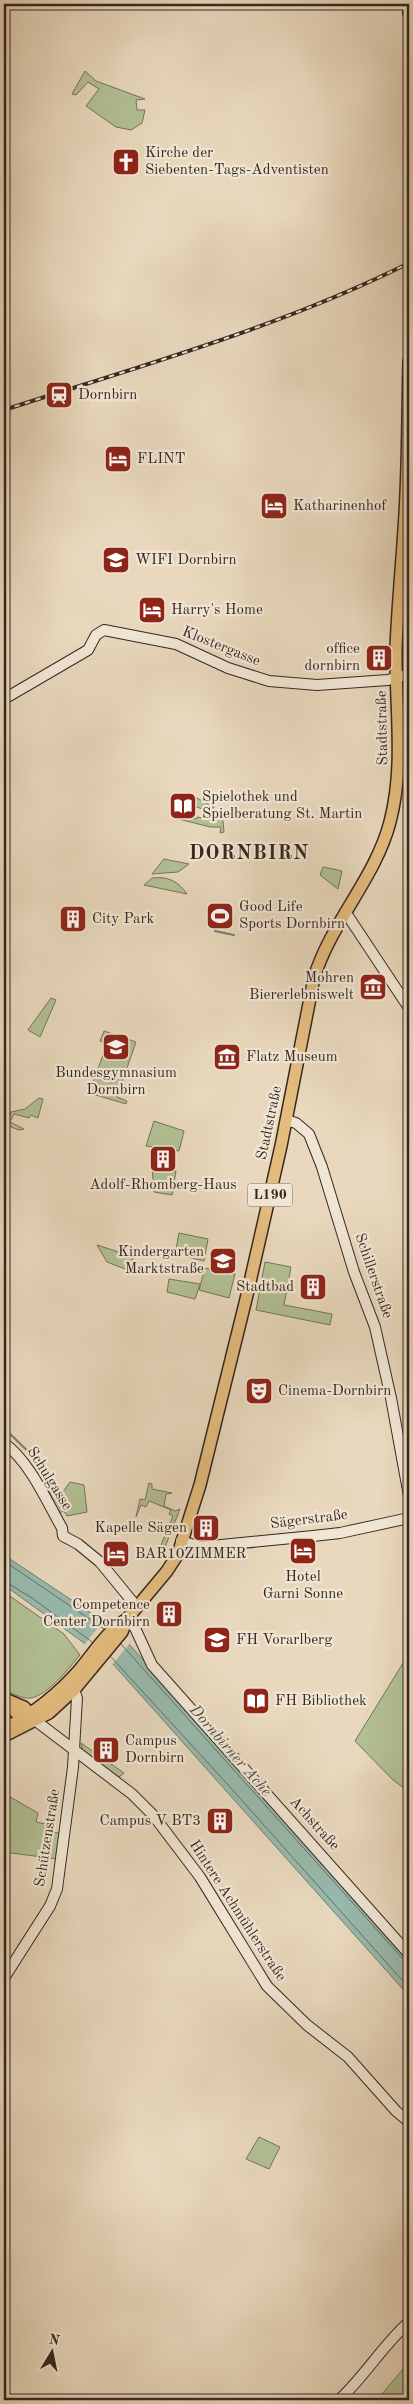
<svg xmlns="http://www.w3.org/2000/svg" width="413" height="2404" viewBox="0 0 413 2404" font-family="'Old Standard TT',serif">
	<rect width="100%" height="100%" fill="#e9d8bd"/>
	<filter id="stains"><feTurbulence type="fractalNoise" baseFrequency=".004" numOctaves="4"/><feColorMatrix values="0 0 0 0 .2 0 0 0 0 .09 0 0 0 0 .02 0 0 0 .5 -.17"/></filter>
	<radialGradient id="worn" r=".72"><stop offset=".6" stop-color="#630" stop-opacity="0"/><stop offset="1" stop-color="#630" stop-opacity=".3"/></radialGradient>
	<!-- green -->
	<g fill="#b2c094" stroke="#74745a">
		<path d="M85 71 96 81 145 99 136 100 137 110H145L142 123 131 130 116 127 86 106 99 89 88 82 76 95 72 94Z"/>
		<path d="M187 793 214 807 211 811 204 806 203 809 180 802 178 807 175 806 179 795H183Z"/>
		<path d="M174 809 178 810 177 815 196 819 197 817 209 819 217 811 223 821 224 832 220 833 221 827H210L171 817Z"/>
		<path d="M164 859 189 864 178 872 152 874Z"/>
		<path d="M323 867 342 871 338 889 320 875Z"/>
		<path d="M152 878C168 876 178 881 187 894L144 885Z"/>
		<path d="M51 998 56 1000 40 1037 28 1030Z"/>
		<path d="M104 1031 136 1042 117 1097 127 1101 126 1104 89 1093 107 1044 100 1041Z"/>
		<path d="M39 1098 43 1099 38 1118 31 1115 29 1118 14 1114 10 1122 24 1129 19 1130 11 1127 8 1122 11 1112 25 1109Z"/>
		<path d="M154 1121 184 1131 179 1151 146 1146Z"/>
		<path d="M152 1167 176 1171 172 1195 154 1192Z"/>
		<path d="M179 1233 208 1239 204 1261 188 1257 176 1249Z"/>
		<path d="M97 1245 134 1257 128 1270 107 1262Z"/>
		<path d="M265 1262 291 1267 284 1305 332 1314 330 1325 256 1310Z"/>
		<path d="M205 1268 235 1274 229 1298 199 1290Z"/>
		<path d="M169 1279 200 1284 195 1299 167 1292Z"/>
		<path d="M70 1482 84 1485 87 1512 67 1516 64 1511 59 1513 49 1492H63Z"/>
		<path d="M149 1483 152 1484V1489L172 1493 166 1494 164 1506 175 1511 180 1509 165 1547 161 1545 173 1516 169 1514 171 1510 149 1501 146 1507 141 1505 136 1517 140 1499 145 1500Z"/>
		<path d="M4 1592 64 1634 80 1655C70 1667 44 1701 26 1698 19 1697 11 1693 4 1690Z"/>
		<path d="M408 1655 409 1658V1792L393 1780 355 1741Z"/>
		<path d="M81 1743 124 1773 119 1777 83 1753Z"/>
		<path d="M5 1794 38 1813 36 1822 46 1824V1832L60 1833 57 1859 4 1852Z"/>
		<path d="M259 2137 280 2147 269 2169 246 2159Z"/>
		<path d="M409 2362V2400H377Z"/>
	</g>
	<!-- water -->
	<path fill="#98baad" stroke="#707f75" d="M4 1555 103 1621 129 1644 409 1958V1996L113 1664 4 1585Z"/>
	<!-- pier -->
	<path fill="#e9d8bd" d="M104 1620 131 1642 111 1666 84 1645Z"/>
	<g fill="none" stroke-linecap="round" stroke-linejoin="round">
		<!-- shore -->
		<g stroke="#667067" stroke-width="1">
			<path d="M4 1561 104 1629"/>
			<path d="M4 1581 32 1598 92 1642"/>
			<path d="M121 1644 403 1959 409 1961"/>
			<path d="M111 1657 230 1787 409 1988"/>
		</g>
		<!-- stream -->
		<g stroke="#707f75" stroke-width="2">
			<path d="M215 931 234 935"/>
			<path d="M6 1430 39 1462"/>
		</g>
		<!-- secondary casing -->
		<g stroke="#352721" stroke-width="12">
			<g id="secondary">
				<path d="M4 699 88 650 96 635 104 630 176 644 228 668 269 681 317 685 388 680 409 674"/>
				<path d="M346 913 409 1008"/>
				<path d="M286 1120 296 1123 309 1134 322 1167 354 1272 375 1327 391 1398 409 1496"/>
				<path d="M4 1443C30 1462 46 1500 62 1528L63 1536 78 1544 100 1562 136 1606"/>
				<path d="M181 1541 201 1547 313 1536 340 1533 409 1518"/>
				<path d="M127 1619 135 1628 152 1665 409 1954"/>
				<path d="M36 1721 132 1794 153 1815 200 1877 267 1986 307 2025 348 2057 396 2111 409 2122"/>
				<path d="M4 1978 50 1906 57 1889 73 1767 77 1698 74 1690"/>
				<path d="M339 2400C365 2376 383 2345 409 2322"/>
			</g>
		</g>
		<!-- primary casing -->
		<g stroke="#352721" stroke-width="14">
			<g id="primary">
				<path d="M409 4V13"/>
				<path d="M5 1699 24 1707 35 1719"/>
				<path d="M4 1700 22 1719 27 1720"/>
				<path d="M7 1727C36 1712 59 1693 80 1669 95 1651 107 1631 127 1619"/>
				<path d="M4 1736 49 1713 74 1690 122 1632 127 1619 167 1571 178 1554 200 1485 247 1295 281 1146 314 978C331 922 375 879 390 822 405 765 395 707 396 648 398 597 404 545 406 493 408 449 408 405 409 361"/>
			</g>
		</g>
		<!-- secondary -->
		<use href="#secondary" stroke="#f1e6d4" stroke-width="10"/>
		<!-- primary -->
		<use href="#primary" stroke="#e4bc7e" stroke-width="11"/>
		<!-- rail casing -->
		<g stroke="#352721" stroke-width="4">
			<path id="rail" d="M4 410C140 366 281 327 409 263"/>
		</g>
		<!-- rail -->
		<use href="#rail" stroke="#f1e6d4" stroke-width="2" stroke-dasharray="5.5" stroke-linecap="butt"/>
	</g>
	<!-- icons -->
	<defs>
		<g id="church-square" transform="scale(1.4375)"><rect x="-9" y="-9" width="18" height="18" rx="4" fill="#8f2418" stroke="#f1e6d4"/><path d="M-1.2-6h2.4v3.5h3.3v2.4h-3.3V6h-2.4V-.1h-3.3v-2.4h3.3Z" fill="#fff"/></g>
		<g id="station-square" transform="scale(1.4375)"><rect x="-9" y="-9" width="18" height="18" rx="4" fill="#8f2418" stroke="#f1e6d4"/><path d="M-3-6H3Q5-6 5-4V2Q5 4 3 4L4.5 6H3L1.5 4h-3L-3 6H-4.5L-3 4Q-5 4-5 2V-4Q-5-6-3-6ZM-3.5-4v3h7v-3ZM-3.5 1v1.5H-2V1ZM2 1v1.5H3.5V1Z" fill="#fff"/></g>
		<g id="hotel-square" transform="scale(1.4375)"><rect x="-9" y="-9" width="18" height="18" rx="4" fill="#8f2418" stroke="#f1e6d4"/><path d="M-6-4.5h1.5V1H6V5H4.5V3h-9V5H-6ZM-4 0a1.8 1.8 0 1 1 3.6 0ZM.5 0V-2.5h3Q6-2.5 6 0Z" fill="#fff"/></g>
		<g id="school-square" transform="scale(1.4375)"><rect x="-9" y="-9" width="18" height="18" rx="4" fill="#8f2418" stroke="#f1e6d4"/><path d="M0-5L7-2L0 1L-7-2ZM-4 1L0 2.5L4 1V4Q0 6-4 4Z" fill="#fff"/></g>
		<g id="building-square" transform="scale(1.4375)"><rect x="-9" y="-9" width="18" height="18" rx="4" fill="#8f2418" stroke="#f1e6d4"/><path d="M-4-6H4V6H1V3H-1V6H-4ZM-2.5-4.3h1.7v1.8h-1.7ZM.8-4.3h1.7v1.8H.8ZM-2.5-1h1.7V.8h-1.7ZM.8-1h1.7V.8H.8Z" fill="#fff"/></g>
		<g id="library-square" transform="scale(1.4375)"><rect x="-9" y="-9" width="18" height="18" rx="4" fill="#8f2418" stroke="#f1e6d4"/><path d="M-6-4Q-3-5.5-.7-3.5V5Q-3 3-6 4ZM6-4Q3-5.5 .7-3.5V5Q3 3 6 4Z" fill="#fff"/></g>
		<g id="stadium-square" transform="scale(1.4375)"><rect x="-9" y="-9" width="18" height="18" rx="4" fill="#8f2418" stroke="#f1e6d4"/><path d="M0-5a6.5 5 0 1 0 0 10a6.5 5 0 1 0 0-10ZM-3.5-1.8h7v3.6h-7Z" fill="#fff"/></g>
		<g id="museum-square" transform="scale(1.4375)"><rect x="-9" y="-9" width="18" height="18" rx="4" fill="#8f2418" stroke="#f1e6d4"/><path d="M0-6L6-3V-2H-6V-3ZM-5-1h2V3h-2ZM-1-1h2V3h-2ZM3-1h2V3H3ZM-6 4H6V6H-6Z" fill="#fff"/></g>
		<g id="theatre-square" transform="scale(1.4375)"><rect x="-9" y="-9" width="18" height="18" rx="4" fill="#8f2418" stroke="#f1e6d4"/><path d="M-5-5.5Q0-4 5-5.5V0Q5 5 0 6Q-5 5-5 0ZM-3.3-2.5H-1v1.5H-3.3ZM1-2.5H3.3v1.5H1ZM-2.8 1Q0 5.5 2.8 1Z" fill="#fff"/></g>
		<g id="university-square" transform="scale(1.4375)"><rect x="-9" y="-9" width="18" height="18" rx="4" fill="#8f2418" stroke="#f1e6d4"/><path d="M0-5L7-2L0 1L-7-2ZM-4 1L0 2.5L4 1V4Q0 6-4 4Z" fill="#fff"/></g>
	</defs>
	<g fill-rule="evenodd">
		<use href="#church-square" x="126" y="162"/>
		<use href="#station-square" x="59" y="395"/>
		<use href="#hotel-square" x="118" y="459"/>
		<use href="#hotel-square" x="274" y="506"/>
		<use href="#school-square" x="116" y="560"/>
		<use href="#hotel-square" x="152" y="610"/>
		<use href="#building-square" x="379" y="658"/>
		<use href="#library-square" x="183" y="806"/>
		<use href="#stadium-square" x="220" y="916"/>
		<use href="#building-square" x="73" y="919"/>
		<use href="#museum-square" x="373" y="987"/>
		<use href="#school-square" x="116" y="1047"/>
		<use href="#museum-square" x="227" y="1057"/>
		<use href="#building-square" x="163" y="1159"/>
		<use href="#school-square" x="223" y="1261"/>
		<use href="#building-square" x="313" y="1287"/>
		<use href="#theatre-square" x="259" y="1391"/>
		<use href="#building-square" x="206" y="1528"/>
		<use href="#hotel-square" x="303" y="1551"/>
		<use href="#hotel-square" x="116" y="1554"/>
		<use href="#building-square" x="169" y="1614"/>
		<use href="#university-square" x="217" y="1640"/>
		<use href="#library-square" x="256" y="1701"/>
		<use href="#building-square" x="106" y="1750"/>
		<use href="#building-square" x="220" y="1821"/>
	</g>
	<g text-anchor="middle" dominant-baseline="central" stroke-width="4.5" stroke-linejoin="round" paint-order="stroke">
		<!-- shield labels -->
		<rect fill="#f1e6d4" stroke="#6d6057" stroke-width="1" x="247.5" y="1183.5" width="45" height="23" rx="4"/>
		<g font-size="14" font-weight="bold" fill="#352721">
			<text x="270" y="1195">L190</text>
		</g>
		<!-- poi labels -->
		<g font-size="15" fill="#352721" stroke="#f1e6d4" text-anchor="start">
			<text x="145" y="153">Kirche der<tspan x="145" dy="17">Siebenten-Tags-Adventisten</tspan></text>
			<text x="78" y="395">Dornbirn</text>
			<text x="137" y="459">FLINT</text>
			<text x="293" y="506">Katharinenhof</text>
			<text x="135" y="560">WIFI Dornbirn</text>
			<text x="171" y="610">Harry's Home</text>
			<text x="360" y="649" text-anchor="end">office<tspan x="360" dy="17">dornbirn</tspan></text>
			<text x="202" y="797">Spielothek und<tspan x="202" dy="17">Spielberatung St. Martin</tspan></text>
			<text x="239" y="907">Good Life<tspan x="239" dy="17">Sports Dornbirn</tspan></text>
			<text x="92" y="919">City Park</text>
			<text x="354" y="978" text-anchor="end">Mohren<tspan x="354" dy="17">Biererlebniswelt</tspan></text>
			<text x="246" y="1057">Flatz Museum</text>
			<text x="116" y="1073" text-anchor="middle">Bundesgymnasium<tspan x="116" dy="17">Dornbirn</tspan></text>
			<text x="163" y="1185" text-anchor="middle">Adolf-Rhomberg-Haus</text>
			<text x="204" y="1252" text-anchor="end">Kindergarten<tspan x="204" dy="17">Marktstraße</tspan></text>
			<text x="294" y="1287" text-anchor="end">Stadtbad</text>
			<text x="278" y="1391">Cinema-Dornbirn</text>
			<text x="187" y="1528" text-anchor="end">Kapelle Sägen</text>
			<text x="135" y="1554">BAR10ZIMMER</text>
			<text x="303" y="1577" text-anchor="middle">Hotel<tspan x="303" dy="17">Garni Sonne</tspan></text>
			<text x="150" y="1605" text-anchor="end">Competence<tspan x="150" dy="17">Center Dornbirn</tspan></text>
			<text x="236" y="1640">FH Vorarlberg</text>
			<text x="275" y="1701">FH Bibliothek</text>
			<text x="125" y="1741">Campus<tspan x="125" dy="17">Dornbirn</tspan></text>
			<text x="201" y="1821" text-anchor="end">Campus V BT3</text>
		</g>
		<!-- street labels -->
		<g font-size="15" fill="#352721" stroke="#f1e6d4">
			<text transform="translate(221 647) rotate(22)">Klostergasse</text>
			<text transform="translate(383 728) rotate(-91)">Stadtstraße</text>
			<text transform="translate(270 1123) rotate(-78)">Stadtstraße</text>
			<text transform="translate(373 1276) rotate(71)">Schillerstraße</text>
			<text transform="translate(49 1479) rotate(58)">Schulgasse</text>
			<text transform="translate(309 1520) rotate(-7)">Sägerstraße</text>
			<text transform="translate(314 1824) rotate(48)">Achstraße</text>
			<text transform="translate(48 1838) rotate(-81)">Schützenstraße</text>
			<text transform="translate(237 1911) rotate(57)">Hintere Achmühlerstraße</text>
		</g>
		<!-- water labels -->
		<g font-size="16" font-style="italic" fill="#4e4c44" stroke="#f1e6d4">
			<text transform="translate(230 1751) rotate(49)">Dornbirner Ache</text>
		</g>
		<!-- district labels -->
		<g font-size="20" font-weight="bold" letter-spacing="1" fill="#352721" stroke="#f1e6d4">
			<text x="249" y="854">DORNBIRN</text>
		</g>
	</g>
	<!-- margin -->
	<rect width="413" height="2404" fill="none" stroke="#e9d8bd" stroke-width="20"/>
	<rect x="5" y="5" width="403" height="2394" fill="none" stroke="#352721" stroke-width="2.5"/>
	<rect x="10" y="10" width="393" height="2384" fill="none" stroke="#352721"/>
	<!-- north arrow -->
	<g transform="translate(52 2352) rotate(10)" stroke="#f1e6d4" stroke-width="4" paint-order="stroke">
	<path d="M0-4L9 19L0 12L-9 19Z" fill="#352721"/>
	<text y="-8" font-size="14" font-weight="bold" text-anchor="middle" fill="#352721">N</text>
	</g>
	<rect width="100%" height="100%" filter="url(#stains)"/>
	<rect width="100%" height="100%" fill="url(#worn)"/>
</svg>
